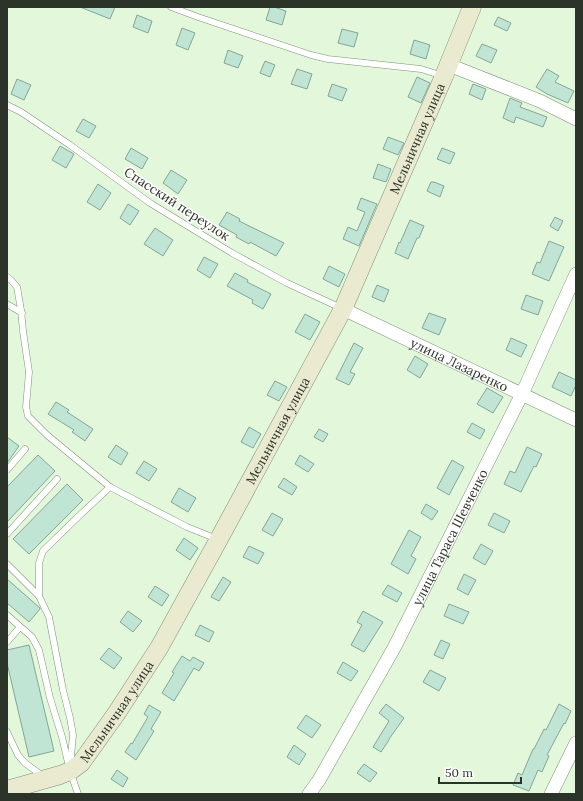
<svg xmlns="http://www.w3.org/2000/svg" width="583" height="801" viewBox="0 0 583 801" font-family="Lora,serif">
	<rect width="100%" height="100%" fill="#e3f8db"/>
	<!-- building -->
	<g fill="#c0e5d5" stroke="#83a697">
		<path d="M80 7H115L110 19Z"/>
		<path d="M270 7H274L286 11 282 25 266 20Z"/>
		<path d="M137 15 152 21 148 33 133 27Z"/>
		<path d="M498 17 511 23 507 31 494 25Z"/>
		<path d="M182 28 195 33 188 50 176 45Z"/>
		<path d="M342 29 358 33 354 47 338 43Z"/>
		<path d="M414 40 430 45 426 59 410 54Z"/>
		<path d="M482 44 497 50 491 63 476 56Z"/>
		<path d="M228 50 243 56 238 68 224 63Z"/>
		<path d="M265 61 275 65 270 77 260 73Z"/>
		<path d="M297 69 312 74 307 89 291 84Z"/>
		<path d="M547 69 559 76 555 82 574 91 568 103 547 94 536 87Z"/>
		<path d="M417 77 430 83 421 103 408 97Z"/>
		<path d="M17 79 31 85 24 100 11 94Z"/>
		<path d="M332 84 347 89 342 101 328 96Z"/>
		<path d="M473 84 486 89 482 100 469 94Z"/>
		<path d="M510 98 522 103 520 107 547 117 543 127 516 117 514 123 503 118Z"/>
		<path d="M83 119 96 126 89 138 76 131Z"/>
		<path d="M388 137 404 143 398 155 383 149Z"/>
		<path d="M60 146 74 154 66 168 52 160Z"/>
		<path d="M131 148 148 158 142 169 125 159Z"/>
		<path d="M442 148 455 153 450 164 437 159Z"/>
		<path d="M378 164 391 169 386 182 373 178Z"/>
		<path d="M171 170 187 180 178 194 163 183Z"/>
		<path d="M431 182H434L444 186 440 197 427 191Z"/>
		<path d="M98 184 111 193 100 210 87 202Z"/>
		<path d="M361 198 377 204 359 246 343 239 348 227 357 231 365 212 357 209Z"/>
		<path d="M128 204 139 211 130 225 120 218Z"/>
		<path d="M227 212 240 219 239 221 284 243 276 256 250 242 249 244 236 237 237 235 219 225Z"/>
		<path d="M555 217 563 221 558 231 550 226Z"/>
		<path d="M410 220 424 226 419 238H417L408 259 395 253 399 242 400 243Z"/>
		<path d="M155 228 173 240 163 256 144 244Z"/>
		<path d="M549 241 564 247 549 281 532 274 537 262 540 263Z"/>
		<path d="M204 257 218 264 210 278 197 270Z"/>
		<path d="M329 266 345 274 339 287 323 279Z"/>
		<path d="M235 273 248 280 247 282 271 294 263 309 252 303 253 300 227 286Z"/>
		<path d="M377 285 389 290 384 302 372 297Z"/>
		<path d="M526 295 543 301 538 315 521 309Z"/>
		<path d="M429 313 446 319 439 335 422 328Z"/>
		<path d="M305 314 320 322 310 340 295 332Z"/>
		<path d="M511 338 527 345 521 357 506 350Z"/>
		<path d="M354 343 363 348 350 372 355 374 349 385 336 379Z"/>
		<path d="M415 356 428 364 420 378 407 370Z"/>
		<path d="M559 372 576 380V385L571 396 552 387Z"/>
		<path d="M275 381 287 387 279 401 267 395Z"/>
		<path d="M487 388 503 397 493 413 477 404Z"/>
		<path d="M56 402 69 410 67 412 93 429 85 441 72 432 74 430 48 414Z"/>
		<path d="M472 423 485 430 480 439 467 432Z"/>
		<path d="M249 427 261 434 253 448 241 442Z"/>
		<path d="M319 429 328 434 323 442 314 437Z"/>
		<path d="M7 437 19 446 7 463Z"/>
		<path d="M116 445 128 453 121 465 108 457Z"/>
		<path d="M527 447 542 454 536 467 534 466 521 492 504 484 510 471 515 473Z"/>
		<path d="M38 455 55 471 7 522V487Z"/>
		<path d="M300 455 314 464 308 472 295 464Z"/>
		<path d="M452 460 464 467 449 495 437 488Z"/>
		<path d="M144 461 157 469 149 481 136 473Z"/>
		<path d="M284 478 297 487 292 495 278 487Z"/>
		<path d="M67 484 83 500 29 554 13 539Z"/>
		<path d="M179 488 196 498 188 512 171 502Z"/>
		<path d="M426 504 438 511 432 520 421 513Z"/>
		<path d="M272 513 283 519 273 536 262 530Z"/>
		<path d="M494 513 510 521 504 533 488 525Z"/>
		<path d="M409 530 421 537 411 556 416 559 408 574 391 564Z"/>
		<path d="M184 538 198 548 190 560 176 550Z"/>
		<path d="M481 544 493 551 485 565 473 558Z"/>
		<path d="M249 546 264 553 258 564 243 557Z"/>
		<path d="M464 574 476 580 468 595 457 589Z"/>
		<path d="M223 577 231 582 219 601 211 597Z"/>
		<path d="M7 579 40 608V609L29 622 7 603Z"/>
		<path d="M388 585 402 593 397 602 382 594Z"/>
		<path d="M155 586 169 595 162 606 148 597Z"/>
		<path d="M449 604 469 612 463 624 444 616Z"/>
		<path d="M128 611 142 621 133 632 120 622Z"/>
		<path d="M363 611 383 622 364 652 351 645 362 625 357 622Z"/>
		<path d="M200 625 214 632 209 642 195 635Z"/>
		<path d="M441 640 450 644 443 659 434 655Z"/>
		<path d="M29 645 54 751 29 757 7 663V650Z"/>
		<path d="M109 648 122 658 114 669 100 659Z"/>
		<path d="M182 656 190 661 193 657 204 663 199 671 194 668 174 701 162 693 174 673 172 672Z"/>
		<path d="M343 662 358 671 351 681 337 673Z"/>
		<path d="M430 670 446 678 439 691 423 682Z"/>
		<path d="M386 704 404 718 389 739V740L381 752 373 747 389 721 379 713Z"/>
		<path d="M559 704 571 711 565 724 564 723 547 755 549 756 542 772 538 770 529 791 513 785 518 773 522 775 533 749H534L544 729 546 730Z"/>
		<path d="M149 705 161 712 151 729 154 731 136 760 125 752 131 743 132 744 148 717 144 714Z"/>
		<path d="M306 715 321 725 312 738 297 728Z"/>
		<path d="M294 745 306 754 299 765 287 757Z"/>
		<path d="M364 764 377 773 370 782 357 773Z"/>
		<path d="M117 770 128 778 123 787 111 779Z"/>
	</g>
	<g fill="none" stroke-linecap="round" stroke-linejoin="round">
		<!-- lane casing -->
		<g stroke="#7e9177" stroke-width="7">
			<g id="lane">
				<path d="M171 7 198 17 311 55 328 59 421 69 443 76"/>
				<path d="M7 105 21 112 70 145 150 203 232 253 287 283 341 308"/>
				<path d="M7 277 11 280 17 287 21 310 23 331 29 372 26 407 28 416 47 435 110 487 187 527 217 539"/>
				<path d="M7 304 22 313"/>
				<path d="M7 470 25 449"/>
				<path d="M7 534 57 479"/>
				<path d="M7 564 39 596 49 617 63 690 70 718 73 735 70 767"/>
				<path d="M39 596V563L43 551 80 515 110 487"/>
				<path d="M7 615 32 637 39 650 50 698 62 737 70 771 78 794"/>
				<path d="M7 642 20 627"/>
				<path d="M7 732 18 755 25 763 44 777"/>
			</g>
		</g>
		<!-- street casing -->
		<g stroke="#7e9177" stroke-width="14">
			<g id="street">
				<path d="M449 65 540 101 576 119"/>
				<path id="s1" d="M343 309 576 420"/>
				<path id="s2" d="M309 794 319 780 394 648 522 394 576 274"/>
				<path d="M551 794 576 743"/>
			</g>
		</g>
		<!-- secondary casing -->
		<g stroke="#7e9177" stroke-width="19">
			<g id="secondary">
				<path id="s3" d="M7 790 60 775 70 771 81 763 116 714 159 648 219 539 343 309 444 76 472 7"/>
			</g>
		</g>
		<!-- lane -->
		<use href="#lane" stroke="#fff" stroke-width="6"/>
		<!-- street -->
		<use href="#street" stroke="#fff" stroke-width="13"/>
		<!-- secondary -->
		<use href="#secondary" stroke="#eaead0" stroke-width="18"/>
	</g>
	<g text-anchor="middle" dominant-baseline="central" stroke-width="3.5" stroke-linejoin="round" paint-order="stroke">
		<!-- street labels -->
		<g font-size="13" fill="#2c3429" stroke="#fefefe">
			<text stroke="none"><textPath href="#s3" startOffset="790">Мельничная улица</textPath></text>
			<text transform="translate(177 204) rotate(33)">Спасский переулок</text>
			<text stroke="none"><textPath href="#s1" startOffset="129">улица Лазаренко</textPath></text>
			<text stroke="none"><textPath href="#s3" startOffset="466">Мельничная улица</textPath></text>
			<text stroke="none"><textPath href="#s2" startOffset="293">улица Тараса Шевченко</textPath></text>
			<text stroke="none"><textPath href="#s3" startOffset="142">Мельничная улица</textPath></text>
		</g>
	</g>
	<!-- border -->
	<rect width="583" height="801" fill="none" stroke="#2c3429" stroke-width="16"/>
	<!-- scale -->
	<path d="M439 777v6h82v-6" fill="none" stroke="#2c3429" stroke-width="2"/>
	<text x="445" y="777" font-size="12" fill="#2c3429" stroke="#fefefe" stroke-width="3" paint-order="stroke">50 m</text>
</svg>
